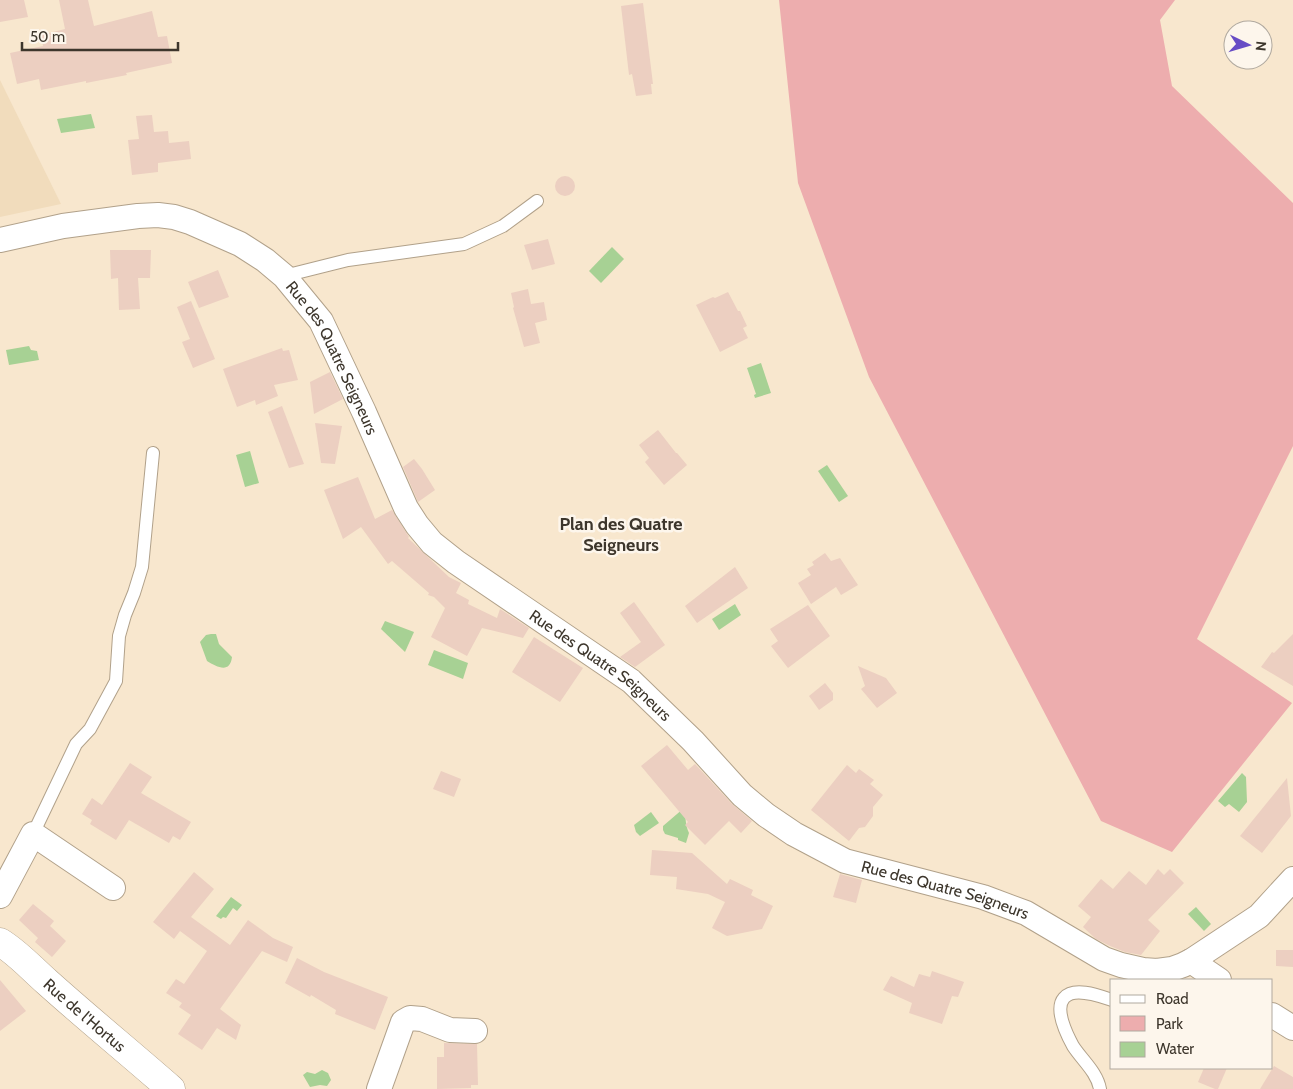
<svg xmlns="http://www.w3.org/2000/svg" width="1293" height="1089" viewBox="0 0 1293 1089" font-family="Cabin,sans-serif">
	<rect width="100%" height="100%" fill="#f8e7ce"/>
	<!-- built -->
	<path fill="#f1dcbc" d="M0 80 61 204 0 217Z"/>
	<!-- green -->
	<path fill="#edadae" d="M779 0H1175L1160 20 1172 86 1293 203V446L1197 639 1292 703 1172 852 1101 821 869 377 798 183Z"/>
	<!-- water -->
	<g fill="#a7d194">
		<path d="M91 114 95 128 61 133 57 119Z"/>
		<path d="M612 247 624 259 601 283 589 271Z"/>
		<path d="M29 346 31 350 37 351 39 360 9 365 6 350Z"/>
		<path d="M761 363 771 393 755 398 754 395 756 394 747 368Z"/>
		<path d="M250 451 259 483 245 487 236 455Z"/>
		<path d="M827 465 848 496 839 502 818 471Z"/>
		<path d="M735 604 741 615 719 630 712 619Z"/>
		<path d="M385 621 414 632 405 652 381 629Z"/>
		<path d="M211 634H216L219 644 232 657C230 674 217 667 207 661L200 642 206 635Z"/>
		<path d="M434 650 468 663 463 679 428 665Z"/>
		<path d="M1242 773 1246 777 1247 802 1239 812 1229 804 1225 807 1218 801Z"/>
		<path d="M684 808C686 817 685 825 689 833L686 843 678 840V838L665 834 663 830V826Z"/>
		<path d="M651 812 659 823 640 836 636 832 634 825Z"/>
		<path d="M231 897 242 905 237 911 233 908 226 918 223 917 221 919 216 916Z"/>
		<path d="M1196 907 1211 924 1204 931 1188 914Z"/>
		<path d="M322 1070 328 1073 331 1080 327 1086 320 1085 310 1087 303 1075 307 1072 315 1074Z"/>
	</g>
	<!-- building -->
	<g fill="#eccfc1">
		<path d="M0 0H24L28 17 0 22Z"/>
		<path d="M59 0H88L94 26 152 11 158 37 167 36 172 63 126 73 127 75 86 83V81L41 90 39 79 17 84 10 53 43 46 41 35 65 29Z"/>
		<path d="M643 3 653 84H651L652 94 636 96 632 74 629 75 621 6Z"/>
		<path d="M152 115 154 132 168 131 169 143 189 141 191 159 158 163V172L132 175 128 140 139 139 136 116Z"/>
		<circle cx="565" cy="186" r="10"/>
		<path d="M548 239 555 264 532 270 524 245Z"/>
		<path d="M110 250H151L150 278H138L140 309 119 310 118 278 111 279Z"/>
		<path d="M218 270 229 297 199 308 188 282Z"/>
		<path d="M528 289 531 304 544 302 547 320 535 323 540 343 524 347 513 308 514 307 511 293Z"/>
		<path d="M728 292 738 311H740L747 326 743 328 748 338 720 352 696 305 713 297 715 298Z"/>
		<path d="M191 301 215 359 193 368 182 342 190 339 177 307Z"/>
		<path d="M282 348 283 351 289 350 298 380 274 385 278 396 256 405 255 400 237 407 223 369Z"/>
		<path d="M330 372 343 399 314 414 310 382Z"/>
		<path d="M282 406 304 464 289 468 268 412Z"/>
		<path d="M315 423 342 426 335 464 321 463Z"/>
		<path d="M658 430 676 453H677L687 465 664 485 645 462 649 458 639 445Z"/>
		<path d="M414 459 422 469 435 490 418 502 403 467Z"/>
		<path d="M358 477 375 519 392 510 409 537 408 538 449 577 461 583 456 593 469 600 468 604 497 618 500 609 529 628 523 638 482 628 467 656 431 637 445 608 434 597 428 595 429 593 392 561 388 564 361 527 343 539 324 490Z"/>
		<path d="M825 553 831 561 840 558 858 585 841 595 836 587 811 604 798 583 811 575 807 569 814 565 812 562Z"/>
		<path d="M735 567 748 588 697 623 685 606Z"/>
		<path d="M634 602 665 645 635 667 620 657 641 642 620 613Z"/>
		<path d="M808 605 830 636 788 668 771 646 778 641 770 629Z"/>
		<path d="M1293 634V686L1261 667 1272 652 1274 653Z"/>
		<path d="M534 637 583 668 560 702 512 672Z"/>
		<path d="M858 666 886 678 897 693 877 708 861 689 865 686Z"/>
		<path d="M825 683 833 693V700L819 710 809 696Z"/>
		<path d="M667 745 688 770 695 764 732 804 752 821 741 833 729 821 705 845 685 825 688 822 641 766Z"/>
		<path d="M130 763 152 777 141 793 191 822 180 840 173 836 169 843 129 820 116 840 90 824 92 820 82 814 92 798 102 805Z"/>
		<path d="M847 765 856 773 859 769 874 780 870 784 883 795 873 807V816L865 827 859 828 849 841 811 810Z"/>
		<path d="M441 771 461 779 454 797 433 789Z"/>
		<path d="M1287 778 1291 816 1262 853 1240 836Z"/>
		<path d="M652 850 692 853 727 884 730 879 753 890 751 895 773 906 762 929 727 936 712 928 725 902 708 894 676 889 677 877 650 875Z"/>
		<path d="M1158 869 1164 875 1170 869 1184 883 1148 920 1160 931 1141 955 1125 952 1110 946 1096 939 1083 927 1091 917 1078 906 1101 879 1113 889 1129 871 1146 885Z"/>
		<path d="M194 872 214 889 191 917 230 945 248 920 273 938 293 947 287 962 262 951 220 1009 241 1025 236 1040 217 1028 202 1050 178 1034 191 1015 179 1007 182 1003 166 993 176 979 184 984 207 951 180 931 174 939 153 922Z"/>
		<path d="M840 874 862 880 856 903 833 897Z"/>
		<path d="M33 904 54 921 50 926 66 941 52 957 35 942 38 938 19 920Z"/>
		<path d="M1276 950H1293V967L1276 966Z"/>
		<path d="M297 958 324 972 388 997 375 1030 335 1014 336 1010 311 995 310 997 285 983Z"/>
		<path d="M932 971 964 982 958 997 952 996 942 1024 909 1013 912 1003 883 990 891 976 914 987 919 974 930 977Z"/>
		<path d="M0 980 26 1011 0 1031Z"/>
		<path d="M444 1043 477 1044 478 1085H471V1088L437 1089V1057H444Z"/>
		<path d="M1274 1066 1293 1077V1089H1260Z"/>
		<path d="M1204 1068H1227L1218 1089H1215L1198 1082Z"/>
	</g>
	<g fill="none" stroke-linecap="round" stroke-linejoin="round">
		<!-- service casing -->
		<g stroke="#b1a18a" stroke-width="14">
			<g id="service">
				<path d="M284 276 348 260 464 244 503 226 537 201"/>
				<path d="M33 834 76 744 90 729 116 681 119 636 125 615 134 593 142 567 153 453"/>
				<path d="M1100 1089C1097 1072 1082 1060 1073 1046 1067 1035 1054 1009 1064 998 1074 986 1100 996 1112 1000"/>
			</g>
		</g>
		<!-- minor casing -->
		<g stroke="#b1a18a" stroke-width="26">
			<g id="minor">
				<path id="s1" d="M0 240 63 226 138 216 158 215 174 217 190 222 240 244 265 260 284 276 321 321 364 412 406 508 417 525 432 543 456 562 631 681 693 741 742 795 766 815 794 834 845 861 983 897 1026 913 1104 959 1121 965 1143 970 1157 971 1172 969 1183 965 1191 961 1259 916 1293 879"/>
				<path d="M0 896 33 834 113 888"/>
				<path d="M1191 961 1219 980"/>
				<path d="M1272 1015 1293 1028"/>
				<path d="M379 1089 403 1022 410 1018 422 1019 450 1030 475 1031"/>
			</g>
		</g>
		<!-- secondary casing -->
		<g stroke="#b1a18a" stroke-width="29">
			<g id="secondary">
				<path id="s2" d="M0 942C18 953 31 968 47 982 87 1018 130 1053 171 1089"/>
			</g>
		</g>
		<!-- service -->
		<use href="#service" stroke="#fff" stroke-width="12"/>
		<!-- minor -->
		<use href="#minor" stroke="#fff" stroke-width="24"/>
		<!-- secondary -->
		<use href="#secondary" stroke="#fff" stroke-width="28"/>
	</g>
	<g text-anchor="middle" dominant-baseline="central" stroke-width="5" stroke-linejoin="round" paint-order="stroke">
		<!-- street labels -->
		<g font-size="16" fill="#3d362c" stroke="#fdf6ec">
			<text stroke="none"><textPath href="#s1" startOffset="398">Rue des Quatre Seigneurs</textPath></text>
			<text stroke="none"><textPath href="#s1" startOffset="818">Rue des Quatre Seigneurs</textPath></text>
			<text stroke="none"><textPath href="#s1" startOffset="1238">Rue des Quatre Seigneurs</textPath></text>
			<text stroke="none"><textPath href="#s2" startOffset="112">Rue de l'Hortus</textPath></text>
		</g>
		<!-- neighbourhood labels -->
		<g font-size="18" font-weight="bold" fill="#3d362c" stroke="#fdf6ec">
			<text x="621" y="524">Plan des Quatre<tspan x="621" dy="21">Seigneurs</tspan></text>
		</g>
	</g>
	<!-- legend -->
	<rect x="1110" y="979" width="162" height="90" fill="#fdf6ec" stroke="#b0a99f"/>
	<rect x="1120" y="995" width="25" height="8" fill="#ffffff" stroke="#b0a99f"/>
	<text x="1156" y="1004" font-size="15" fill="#3d362c">Road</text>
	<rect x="1120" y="1016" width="25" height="15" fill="#edadae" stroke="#b0a99f"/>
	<text x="1156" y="1029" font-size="15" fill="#3d362c">Park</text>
	<rect x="1120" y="1042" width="25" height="15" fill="#a7d194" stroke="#b0a99f"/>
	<text x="1156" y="1054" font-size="15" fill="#3d362c">Water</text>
	<!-- north arrow -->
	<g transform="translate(1248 45) rotate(95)"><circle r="24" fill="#fdf6ec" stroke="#b0a99f"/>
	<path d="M0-4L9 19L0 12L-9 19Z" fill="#674cc5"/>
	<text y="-8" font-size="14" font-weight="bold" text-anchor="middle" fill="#3d362c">N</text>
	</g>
	<!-- scale -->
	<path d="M22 42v8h156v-8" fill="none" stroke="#3d362c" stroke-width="2.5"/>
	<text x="30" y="42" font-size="15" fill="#3d362c" stroke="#fdf6ec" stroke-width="4" paint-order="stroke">50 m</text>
</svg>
